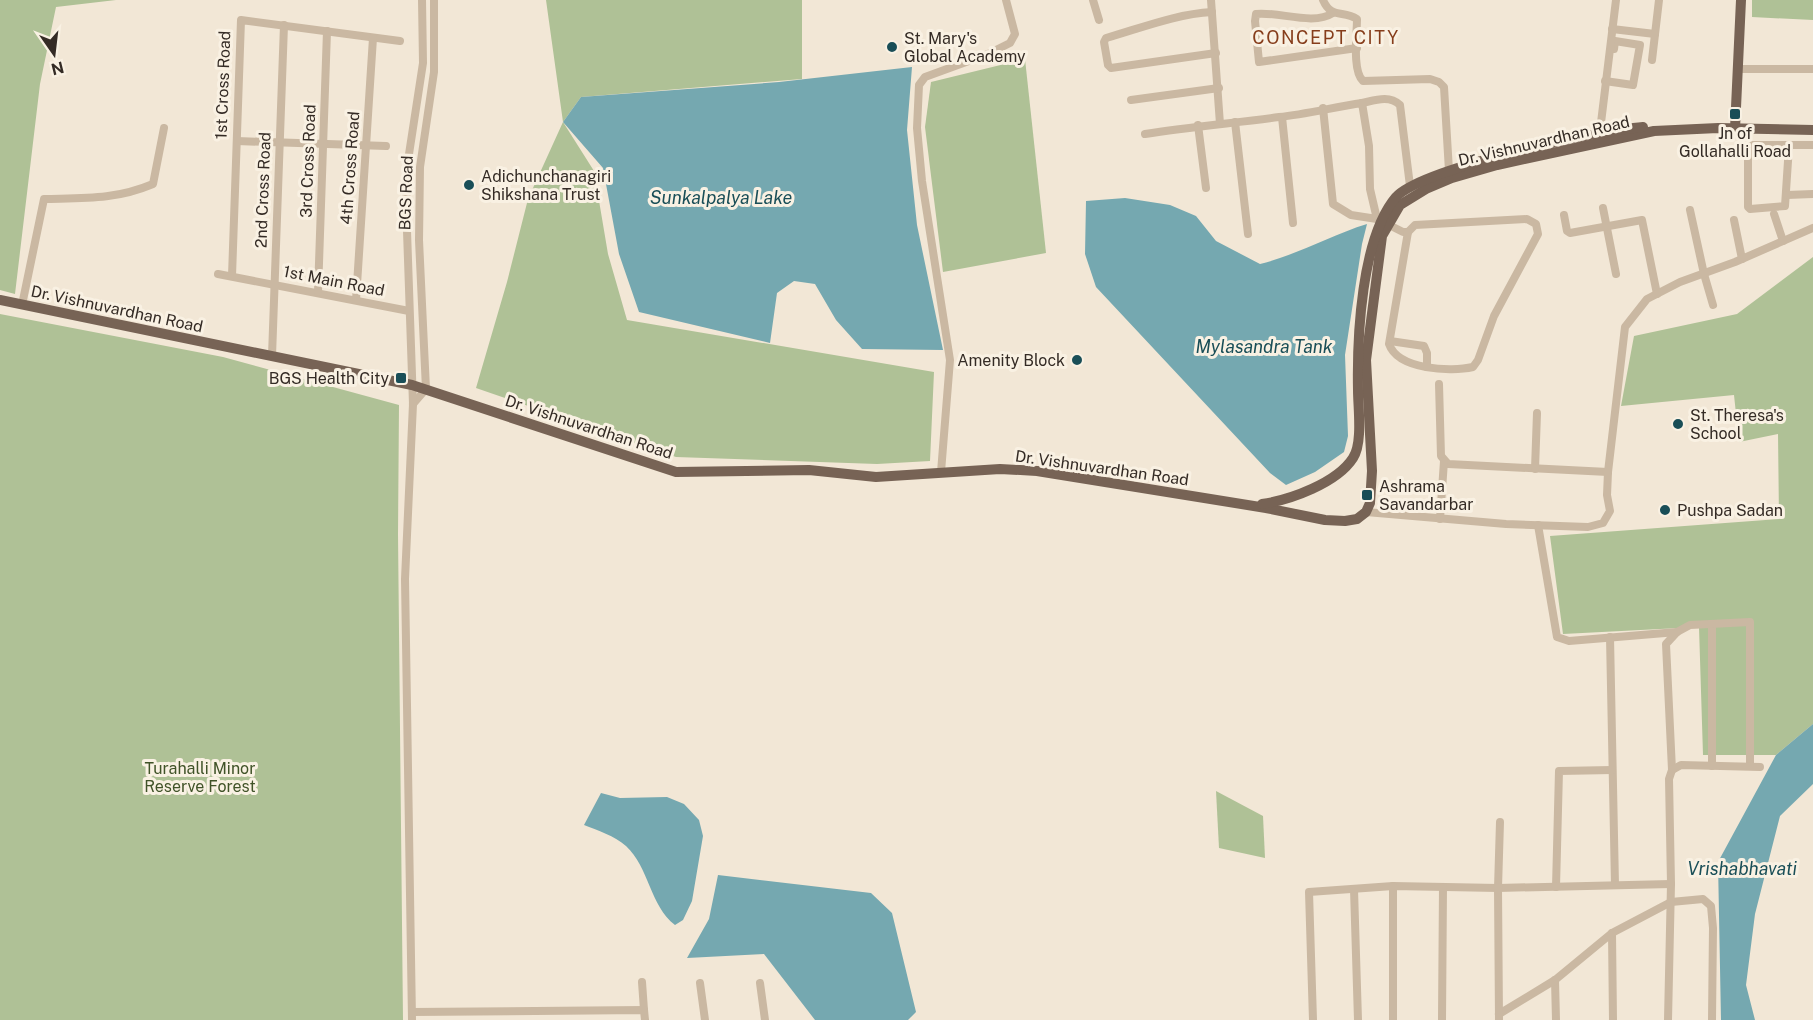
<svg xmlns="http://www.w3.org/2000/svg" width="1813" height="1020" viewBox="0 0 1813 1020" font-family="'Public Sans',sans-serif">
	<rect width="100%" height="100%" fill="#f2e7d6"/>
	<!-- green -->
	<g fill="#afc196">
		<path d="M0 0H116L56 7 40 84 15 294 0 290Z"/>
		<path d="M546 0H802V79L581 97 563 122 594 171 608 254 627 320 934 372 930 461 877 464 676 457 476 388 507 282 528 199 563 122Z"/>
		<path d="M1752 0H1813V20L1752 17Z"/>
		<path d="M1025 59 1046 253 943 272 925 127 931 82Z"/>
		<path d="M1813 257V724L1776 755H1703L1699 627 1563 634 1550 536 1779 519 1778 434 1739 442 1734 395 1621 406 1634 336 1737 314Z"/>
		<path d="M0 314 223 357 399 405 398 534 403 1020H0Z"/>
		<path d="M1216 791 1263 816 1265 858 1219 848Z"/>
	</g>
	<!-- water -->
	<g fill="#75a8b0">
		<path d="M912 67 907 130 917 225 943 350 862 349 836 320 815 284 794 281 777 293 770 343 639 312 619 254 603 168 563 122 581 97 779 82Z"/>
		<path d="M1125 198 1170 205 1196 216 1216 241 1260 264C1297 255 1331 235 1367 224L1362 244 1345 355 1348 436 1344 452 1315 472 1286 485 1270 473 1096 287 1085 254 1086 201Z"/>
		<path d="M1813 724V784L1780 816 1755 914 1746 985 1755 1020H1721L1718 862 1776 755Z"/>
		<path d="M601 793 620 798 667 797 684 804 699 820 703 836 692 901 683 920 675 925C650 906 649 867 626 846 615 836 597 830 584 825Z"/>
		<path d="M718 875 871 893 892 913 916 1012 908 1020H815L764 954 687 958 709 919Z"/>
	</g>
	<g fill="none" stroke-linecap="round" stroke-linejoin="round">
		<!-- minor -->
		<g stroke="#cab8a2" stroke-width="8">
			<path d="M1093 0 1099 20"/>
			<path d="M1211 0 1220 124"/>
			<path d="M1323 0C1331 19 1343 10 1357 19 1357 34 1352 71 1363 81L1430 79 1439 82 1444 87 1449 171"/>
			<path d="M1212 12C1176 14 1141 28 1106 38L1104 42 1108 65 1111 68 1216 53"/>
			<path d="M1333 13C1313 26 1278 11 1256 14L1255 21 1259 62 1357 48"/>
			<path d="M1612 29 1655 34"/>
			<path d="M1652 60 1659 0"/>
			<path d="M1737 69H1813"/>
			<path d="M1605 81 1633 85 1640 45 1615 41 1614 49"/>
			<path d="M1131 100 1219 88"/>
			<path d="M1362 103C1376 100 1389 95 1400 105L1410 186"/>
			<path d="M1323 108 1333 204 1351 215 1377 219"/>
			<path d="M1282 117 1293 223"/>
			<path d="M1235 122 1248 234"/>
			<path d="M1198 125 1206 188"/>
			<path d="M1145 134C1189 127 1234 123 1279 117 1307 114 1334 107 1362 103L1369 146 1370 189 1377 219 1403 232H1408"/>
			<path d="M1599 139 1616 0"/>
			<path d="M237 141 386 146"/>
			<path d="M1789 146 1785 206 1750 209 1748 207V152L1751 145H1813"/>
			<path d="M1787 195 1813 194"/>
			<path d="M1603 208 1616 274"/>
			<path d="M1690 210 1704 274 1713 305"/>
			<path d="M1774 214 1783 241"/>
			<path d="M1564 215 1567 231 1570 233 1642 220 1657 294"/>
			<path d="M1527 219 1536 224 1538 234 1494 316 1478 360 1473 367C1451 372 1398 370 1389 344L1408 232 1415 225Z"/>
			<path d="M1734 220 1742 259"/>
			<path d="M218 274 409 311"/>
			<path d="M232 276 241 20 400 41"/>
			<path d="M318 292 327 31"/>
			<path d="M356 300 373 38"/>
			<path d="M22 305 44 199C84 198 115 200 153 184L164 128"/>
			<path d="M1390 341 1424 346 1427 353V367"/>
			<path d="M272 356 284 25"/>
			<path d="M1439 384 1441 456 1448 464 1608 472"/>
			<path d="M413 404 426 389 419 240 420 167 434 72V0"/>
			<path d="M1535 469 1537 413"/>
			<path d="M941 472 950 360 922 181 917 128 919 85 925 77 988 54 1010 43 1015 34 1006 0"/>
			<path d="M1366 512 1506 524 1588 527 1603 523 1610 511 1607 495 1608 472 1625 327 1647 299 1680 282 1735 262 1813 228"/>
			<path d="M1440 519 1444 461"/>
			<path d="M1538 525 1557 637 1569 641 1677 632"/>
			<path d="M1712 624V766"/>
			<path d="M1610 637 1615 885"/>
			<path d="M1672 770 1666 644 1677 632 1690 625 1750 622V766"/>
			<path d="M1556 887 1559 771 1612 770"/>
			<path d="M1354 889 1358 1020"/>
			<path d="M1612 933 1613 1020"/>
			<path d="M1555 980 1556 1020"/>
			<path d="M642 982 644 1010"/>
			<path d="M700 983 705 1020"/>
			<path d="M760 983 765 1020"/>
			<path d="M412 1012 644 1010 645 1020"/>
			<path d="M1499 1014 1555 980 1612 933 1671 902 1703 899 1711 906 1713 928 1712 1020"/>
			<path d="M412 1020 405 579 413 404 406 202 409 154 423 63 422 0"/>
			<path d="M1313 1020 1309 892 1393 886 1498 888 1671 884"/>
			<path d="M1393 1020V886"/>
			<path d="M1442 1020 1443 887"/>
			<path d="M1499 1020 1498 888 1500 822"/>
			<path d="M1668 1020 1671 884 1669 779 1672 770 1681 765 1760 767"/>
		</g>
		<!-- major -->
		<g stroke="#776355" stroke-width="10">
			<path d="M1735 129 1741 0"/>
			<path d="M0 300 412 385 676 472 809 470 876 477 1000 469 1037 471 1266 508 1325 520 1345 521 1357 519 1366 512 1370 503 1372 471 1366 360 1382 236 1400 205 1426 189 1452 178 1497 165 1654 131 1718 128 1813 130"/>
			<path d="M1262 504C1290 500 1337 483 1353 458 1363 443 1358 408 1358 390 1357 338 1361 238 1396 197 1422 168 1600 130 1643 127"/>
		</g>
	</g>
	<!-- markers -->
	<g fill="#194e57" stroke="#f9f1e3" stroke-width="2">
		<circle cx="892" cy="47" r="6"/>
		<rect x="1729" y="108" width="12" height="12" rx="3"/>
		<circle cx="469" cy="185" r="6"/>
		<circle cx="1077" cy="360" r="6"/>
		<rect x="395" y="372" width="12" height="12" rx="3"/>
		<circle cx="1678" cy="424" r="6"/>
		<rect x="1361" y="489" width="12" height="12" rx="3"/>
		<circle cx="1665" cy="510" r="6"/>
	</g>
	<g text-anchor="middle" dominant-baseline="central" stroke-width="6" stroke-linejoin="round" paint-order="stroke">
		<!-- poi labels -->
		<g font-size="16" fill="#342b25" stroke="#f9f1e3" text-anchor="start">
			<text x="904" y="38">St. Mary's<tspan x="904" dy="18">Global Academy</tspan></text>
			<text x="1735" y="133" text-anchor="middle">Jn of<tspan x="1735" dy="18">Gollahalli Road</tspan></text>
			<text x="481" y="176">Adichunchanagiri<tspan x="481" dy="18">Shikshana Trust</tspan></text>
			<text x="1065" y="360" text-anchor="end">Amenity Block</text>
			<text x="389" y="378" text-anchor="end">BGS Health City</text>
			<text x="1690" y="415">St. Theresa's<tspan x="1690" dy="18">School</tspan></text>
			<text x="1379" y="486">Ashrama<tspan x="1379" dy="18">Savandarbar</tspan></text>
			<text x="1677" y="510">Pushpa Sadan</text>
		</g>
		<!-- street labels -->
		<g font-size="16" fill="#342b25" stroke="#f9f1e3">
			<text transform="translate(223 85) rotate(-88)">1st Cross Road</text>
			<text transform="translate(1544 141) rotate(-13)">Dr. Vishnuvardhan Road</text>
			<text transform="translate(308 161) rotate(-88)">3rd Cross Road</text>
			<text transform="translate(350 168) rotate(-86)">4th Cross Road</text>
			<text transform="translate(263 190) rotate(-88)">2nd Cross Road</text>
			<text transform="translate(406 193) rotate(-88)">BGS Road</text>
			<text transform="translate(334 281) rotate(11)">1st Main Road</text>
			<text transform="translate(117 309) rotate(12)">Dr. Vishnuvardhan Road</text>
			<text transform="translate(589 427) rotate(18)">Dr. Vishnuvardhan Road</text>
			<text transform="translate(1102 468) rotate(8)">Dr. Vishnuvardhan Road</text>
		</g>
		<!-- park labels -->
		<g font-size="16" fill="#405328" stroke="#f9f1e3">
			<text x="200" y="768">Turahalli Minor<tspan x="200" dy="18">Reserve Forest</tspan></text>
		</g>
		<!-- neighbourhood labels -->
		<g font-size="18" letter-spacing="1.5" fill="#863d1b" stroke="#f9f1e3">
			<text x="1326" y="37">CONCEPT CITY</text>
		</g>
		<!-- water labels -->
		<g font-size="18" font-style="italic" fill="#194e57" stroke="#f9f1e3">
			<text x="721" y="197">Sunkalpalya Lake</text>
			<text x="1264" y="346">Mylasandra Tank</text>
			<text x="1742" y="868">Vrishabhavati</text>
		</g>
	</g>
	<!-- north arrow -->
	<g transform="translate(54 54) rotate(166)" stroke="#f9f1e3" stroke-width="4.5" paint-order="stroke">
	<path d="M0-4.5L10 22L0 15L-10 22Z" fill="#342b25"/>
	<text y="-9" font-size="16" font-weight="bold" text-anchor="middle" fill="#342b25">N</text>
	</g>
</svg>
